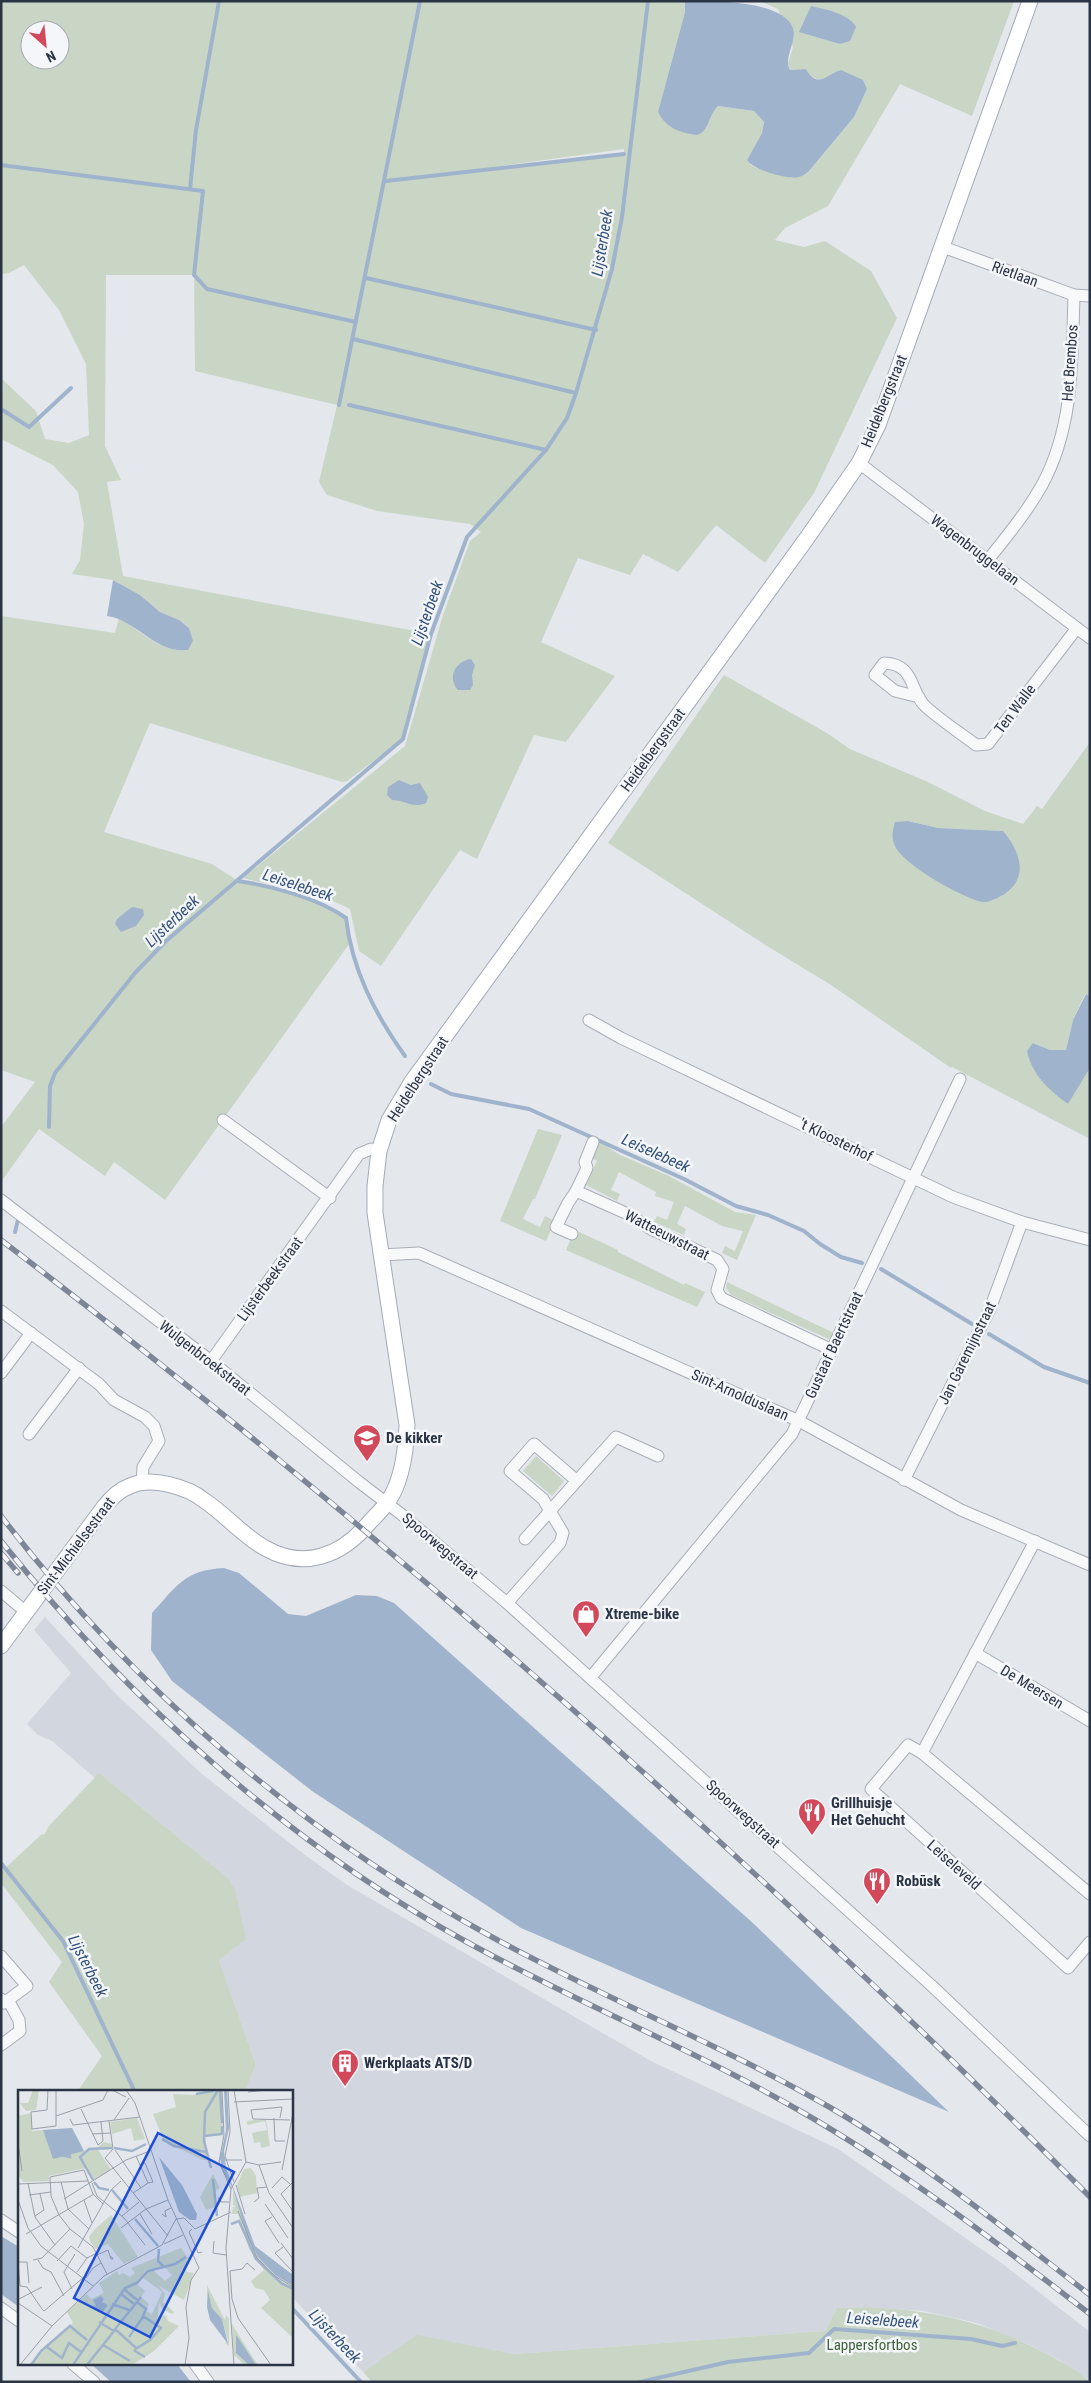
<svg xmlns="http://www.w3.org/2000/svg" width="1091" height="2383" viewBox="0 0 1091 2383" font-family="'Roboto Condensed',sans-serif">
	<rect width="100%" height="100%" fill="#e4e7ec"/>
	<!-- built -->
	<path fill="#d2d6de" d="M45 1617 116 1694 202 1774 305 1855 347 1885 651 2061 838 2149 1004 2265 1090 2332V2381L1059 2360 1028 2344 977 2323 923 2311 864 2307 837 2308 825 2331 515 2354 417 2336 363 2372 291 2296V2092H245L256 2065 219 1960 228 1878 99 1773 95 1778 52 1741 38 1735 27 1724 71 1673 34 1630Z"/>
	<!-- green -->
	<g fill="#c9d6c5" fill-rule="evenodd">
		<path d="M1 1H685V12L658 112 706 128 712 111 718 106 754 111 764 122 762 133 747 160C755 176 794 171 809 171L854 117 867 89 835 72C823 81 814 83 806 69L790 70 788 63 793 47 778 9 760 1H1014L972 116 900 84 828 206 785 228 775 240 804 247 825 241 871 271 897 318 814 493 765 563 716 525 678 572 643 554 630 575 578 558 541 642 615 676 566 742 534 735 477 859 460 850 381 966 359 951 350 909 329 899 243 878 405 746 443 615 470 541 481 532 470 524 377 511 327 495 319 482 337 405 195 371 194 275H106L105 446 121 480 107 482 123 576 431 634 403 739 347 781 342 782 150 723 104 832 212 864 238 881 283 890 333 909 346 918 349 944 165 1200 114 1162 105 1176 39 1129 1 1182V1127L35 1082 1 1070V616L115 633 119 617C140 631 161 653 188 650L189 628 179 620 160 612 140 595 113 580 72 574 80 560 84 524 78 492 53 465 1 439 2 379 36 411 45 439 69 443 89 435 86 364 59 310 24 265 9 273 1 274ZM30 30H60V60H30ZM624 149V154L421 177Z"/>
		<path d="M724 675 827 733 850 749 928 782 985 811 1023 824 1037 806 1042 809 1090 742V997L1085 994 1073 1020 1066 1050H1050L1034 1043 1068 1104 1090 1068V1139L952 1067 951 1068 831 985 767 946 608 843ZM908 821 938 828 1002 831 984 902 950 888 911 864Z"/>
		<path d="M538 1129 562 1135 535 1199H533L523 1219 540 1227 545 1216 555 1221 546 1241 500 1221Z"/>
		<path d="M600 1142 620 1155 669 1176 735 1212 756 1215 737 1260 722 1253 725 1246 735 1251 743 1231 722 1226 685 1206 677 1224 686 1229 684 1235 654 1222 657 1216 667 1220 674 1202 655 1196 656 1192 619 1172 611 1190 620 1194 617 1201 586 1185 597 1161 592 1158Z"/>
		<path d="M575 1230 618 1250V1252L684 1285 685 1283 705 1292 697 1307 566 1250Z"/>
		<path d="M727 1282 834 1333 831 1340 731 1295 726 1288Z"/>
		<path d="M536 1456 564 1481 552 1496 523 1471Z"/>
		<path d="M99 1773 228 1878 235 1890 246 1939 219 1960 256 2065 245 2092H77L102 2056 49 1982 62 1962 1 1883V1872L42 1834 44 1835 49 1826Z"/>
		<path d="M864 2307C931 2310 985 2321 1045 2353 1060 2361 1077 2370 1090 2382H372L363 2372 417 2335 515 2354 825 2331 837 2308Z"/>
	</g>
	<!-- water -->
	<g fill="#9fb4cc">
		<path d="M685 1C714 1 783 0 793 28 797 42 783 58 790 70L806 69C818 90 826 74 841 70L863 80 867 89 854 117 809 171C806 173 803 176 799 177 788 180 753 170 747 160L762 133 764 122 754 111 718 106C708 115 710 131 697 135 680 133 666 128 658 112L685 12Z"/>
		<path d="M811 6C824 9 850 14 856 27L850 41 840 44 799 32Z"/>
		<path d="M113 580 140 595 160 612 179 620 189 628 193 641 188 650C155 654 137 620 107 616Z"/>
		<path d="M471 659 475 665 472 675 473 685 470 690H458C447 678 455 661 471 659Z"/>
		<path d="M399 780 411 785 420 783 428 797 426 803C413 809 405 800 392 800L387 795 388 787Z"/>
		<path d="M908 821 938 828 1003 831C1020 851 1030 878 1003 895 997 898 989 903 982 902 961 897 906 866 896 848 891 839 892 832 895 822Z"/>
		<path d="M132 907 143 909 144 915 136 926 121 932 115 924 117 919Z"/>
		<path d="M1086 994 1090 997V1068L1068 1104C1049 1090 1032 1075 1027 1051L1033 1043 1050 1050H1066L1073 1020Z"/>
		<path d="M224 1568 239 1573 288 1614 306 1616 356 1595 377 1596 394 1603 754 1924 949 2112 521 1928 312 1791 172 1681 151 1650 152 1613C177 1586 184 1570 224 1568Z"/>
		<path d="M1 2236 19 2247V2307L1 2294Z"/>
		<path d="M91 2364H177L191 2382H111Z"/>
	</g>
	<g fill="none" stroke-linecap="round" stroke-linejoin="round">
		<!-- stream -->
		<g stroke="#9fb4cc" stroke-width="4">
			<path d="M1 165 203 191 194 275 207 289 356 322"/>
			<path d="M386 181 624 154"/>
			<path d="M190 189 196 130 219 1"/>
			<path d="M366 278 596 330"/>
			<path d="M353 339 576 393"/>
			<path d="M339 405 420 1"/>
			<path d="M349 405 546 450"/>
			<path d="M1 409 29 427 71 388"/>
			<path d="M238 881C272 886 318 898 346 918 352 970 375 1014 405 1056"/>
			<path d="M431 1084 451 1094 529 1109 684 1179 736 1206 768 1215 804 1231 820 1244 841 1257 862 1263"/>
			<path d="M49 1127 50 1086 55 1073 135 973 166 941 403 739 431 634 467 537 546 450 567 418 576 393 612 269 622 217 648 1"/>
			<path d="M15 1232 18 1220"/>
			<path d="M881 1269 972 1324"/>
			<path d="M989 1334 1044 1367 1090 1383"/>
			<path d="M1 1863 63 1941 135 2092"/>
			<path d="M291 2307 361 2382"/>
			<path d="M640 2382 728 2362 809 2353 834 2329 971 2339 1002 2346 1015 2343"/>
		</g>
		<!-- minor casing -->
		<g stroke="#a9aeb7" stroke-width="13">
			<g id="minor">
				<path d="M943 247 1074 295 1090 296"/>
				<path d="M859 463 1090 638"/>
				<path d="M988 560C1007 536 1027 512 1042 485 1074 427 1072 359 1074 295"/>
				<path d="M919 697 895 691 875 675 884 663C916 664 909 692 926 707 942 721 960 733 976 745L988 744 1077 628"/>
				<path d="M589 1020 621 1038 953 1197 1022 1222 1090 1240"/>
				<path d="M223 1120 330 1198"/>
				<path d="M576 1191 630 1215 649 1228 717 1260 723 1269 717 1290 721 1298 832 1350"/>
				<path d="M1 1200 211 1361 359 1482 401 1514 507 1603 932 1986 1090 2136"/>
				<path d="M572 1234 556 1227 568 1203 576 1191 587 1168 585 1162 593 1142"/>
				<path d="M381 1255 419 1253 799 1421 961 1510 1090 1565"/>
				<path d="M1 1311 99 1384 114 1400 145 1417 154 1426 159 1441 143 1467 142 1483"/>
				<path d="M211 1361 359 1154 371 1149 379 1151"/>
				<path d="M1 1373 31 1333"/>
				<path d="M29 1434 79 1368"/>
				<path d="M904 1480 990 1309 1022 1222"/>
				<path d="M525 1539 616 1437 658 1456"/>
				<path d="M1035 1541 922 1753 1090 1894"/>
				<path d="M1 1591 26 1612"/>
				<path d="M507 1603 560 1543 563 1533 543 1499 510 1471 534 1444 577 1481"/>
				<path d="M975 1653 1090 1721"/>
				<path d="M591 1677 792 1434 960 1079"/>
				<path d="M922 1753 908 1745 871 1789 1068 1968 1090 1942"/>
				<path d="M1 1956 27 1986 4 2003 1 1999"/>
				<path d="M1 2045 20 2031 19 2020 8 2000"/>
				<path d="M1 2220 19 2232"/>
				<path d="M1 2308 19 2321"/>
				<path d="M73 2364 94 2382"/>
				<path d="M195 2364 208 2382"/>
			</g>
		</g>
		<!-- major casing -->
		<g stroke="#a3abb8" stroke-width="17">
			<path id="major" d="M1 1646 104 1507C111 1498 119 1490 130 1486 151 1476 188 1487 205 1501 226 1515 243 1536 265 1548 304 1570 341 1556 368 1524 374 1517 381 1511 386 1504 402 1484 406 1450 407 1425L375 1213V1186L379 1151 389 1120 411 1083 807 538 859 463 878 425 1030 1"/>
		</g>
		<!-- minor -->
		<use href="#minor" stroke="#f7f8fa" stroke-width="11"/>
		<!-- major -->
		<use href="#major" stroke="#fff" stroke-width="15"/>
		<!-- rail casing -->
		<g stroke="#7d8696" stroke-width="5.5">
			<g id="rail">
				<path d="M1 1240C386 1534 749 1854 1090 2197"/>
				<path d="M1 1516C133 1688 302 1833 492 1937 603 1998 722 2045 831 2108 923 2162 1006 2230 1090 2295"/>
				<path d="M1 1541C129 1701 285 1841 465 1941 575 2002 693 2049 802 2112 904 2171 997 2243 1090 2314"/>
				<path d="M1 1553 18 1573"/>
			</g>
		</g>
		<!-- rail -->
		<use href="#rail" stroke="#f4f6f9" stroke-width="4" stroke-dasharray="11" stroke-linecap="butt"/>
	</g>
	<!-- icons -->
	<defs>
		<g id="school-pin" transform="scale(1.4375)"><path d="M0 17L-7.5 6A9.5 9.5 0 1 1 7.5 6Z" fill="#d1495b" stroke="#f4f6f9"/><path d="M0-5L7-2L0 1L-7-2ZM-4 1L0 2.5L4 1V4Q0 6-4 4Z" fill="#fff"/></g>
		<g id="shop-pin" transform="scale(1.4375)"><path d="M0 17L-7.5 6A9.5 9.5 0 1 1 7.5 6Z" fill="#d1495b" stroke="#f4f6f9"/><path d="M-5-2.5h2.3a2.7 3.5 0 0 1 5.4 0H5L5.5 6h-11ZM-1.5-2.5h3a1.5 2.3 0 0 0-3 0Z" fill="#fff"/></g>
		<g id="restaurant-pin" transform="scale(1.4375)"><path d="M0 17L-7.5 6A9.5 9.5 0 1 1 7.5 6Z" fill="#d1495b" stroke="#f4f6f9"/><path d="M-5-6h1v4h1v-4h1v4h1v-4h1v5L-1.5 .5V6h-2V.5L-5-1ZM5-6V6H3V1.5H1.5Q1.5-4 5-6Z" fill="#fff"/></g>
		<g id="building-pin" transform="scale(1.4375)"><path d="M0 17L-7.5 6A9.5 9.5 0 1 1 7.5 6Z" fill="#d1495b" stroke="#f4f6f9"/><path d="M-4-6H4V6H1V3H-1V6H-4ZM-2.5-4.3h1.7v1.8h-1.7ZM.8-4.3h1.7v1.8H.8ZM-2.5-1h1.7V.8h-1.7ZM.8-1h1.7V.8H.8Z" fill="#fff"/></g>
	</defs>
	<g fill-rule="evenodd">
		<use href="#school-pin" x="367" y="1438"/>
		<use href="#shop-pin" x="586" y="1614"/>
		<use href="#restaurant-pin" x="812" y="1812"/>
		<use href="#restaurant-pin" x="877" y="1881"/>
		<use href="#building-pin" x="345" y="2063"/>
	</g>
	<g text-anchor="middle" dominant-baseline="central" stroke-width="5" stroke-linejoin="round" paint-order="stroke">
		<!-- street labels -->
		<g font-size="15" fill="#2b3445" stroke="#f4f6f9">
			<text transform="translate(1015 274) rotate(20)">Rietlaan</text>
			<text transform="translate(1070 363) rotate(-86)">Het Brembos</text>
			<text transform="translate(884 401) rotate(-68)">Heidelbergstraat</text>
			<text transform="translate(975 550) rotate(37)">Wagenbruggelaan</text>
			<text transform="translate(1015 709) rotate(-53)">Ten Walle</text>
			<text transform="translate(653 750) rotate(-54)">Heidelbergstraat</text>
			<text transform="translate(418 1079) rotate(-57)">Heidelbergstraat</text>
			<text transform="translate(836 1140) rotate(26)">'t Kloosterhof</text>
			<text transform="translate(667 1235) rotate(27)">Watteeuwstraat</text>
			<text transform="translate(270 1279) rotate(-54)">Lijsterbeekstraat</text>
			<text transform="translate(834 1345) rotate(-65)">Gustaaf Baertstraat</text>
			<text transform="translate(967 1353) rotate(-64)">Jan Garemijnstraat</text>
			<text transform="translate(205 1358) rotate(38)">Wulgenbroekstraat</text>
			<text transform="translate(740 1395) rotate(24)">Sint-Arnolduslaan</text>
			<text transform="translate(76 1546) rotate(-53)">Sint-Michielsestraat</text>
			<text transform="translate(440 1546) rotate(40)">Spoorwegstraat</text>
			<text transform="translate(1032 1687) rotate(31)">De Meersen</text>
			<text transform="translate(743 1814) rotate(42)">Spoorwegstraat</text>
			<text transform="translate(954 1865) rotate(42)">Leiseleveld</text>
		</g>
		<!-- poi labels -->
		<g font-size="15" font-weight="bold" fill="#2b3445" stroke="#f4f6f9" text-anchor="start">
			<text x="386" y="1438">De kikker</text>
			<text x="605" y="1614">Xtreme-bike</text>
			<text x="831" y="1803">Grillhuisje<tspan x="831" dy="17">Het Gehucht</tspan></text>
			<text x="896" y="1881">Robūsk</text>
			<text x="364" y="2063">Werkplaats ATS/D</text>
		</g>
		<!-- park labels -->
		<g font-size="15" fill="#3f6138" stroke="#f4f6f9">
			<text x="872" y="2345">Lappersfortbos</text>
		</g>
		<!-- water labels -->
		<g font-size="16" font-style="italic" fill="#34527a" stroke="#f4f6f9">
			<text transform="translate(602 243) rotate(-81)">Lijsterbeek</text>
			<text transform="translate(427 613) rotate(-71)">Lijsterbeek</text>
			<text transform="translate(298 885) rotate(18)">Leiselebeek</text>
			<text transform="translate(172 921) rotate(-43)">Lijsterbeek</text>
			<text transform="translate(656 1153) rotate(24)">Leiselebeek</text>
			<text transform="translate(88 1966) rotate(63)">Lijsterbeek</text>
			<text transform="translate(883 2320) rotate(4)">Leiselebeek</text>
			<text transform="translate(335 2336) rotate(47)">Lijsterbeek</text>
		</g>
	</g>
	<!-- overview -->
	<g transform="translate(18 2090)">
		<rect width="275" height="275" fill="#e4e7ec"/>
		<path d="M15 0H21L18 20 8 21 2 13H10ZM195 0H203L205 45 187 47 190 70H185L146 51 135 24 158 17 155 4 175 5ZM13 23 14 41 54 38 66 61 79 58 86 52 94 54V58H79L93 80 75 90 68 78 31 86V91L6 92 1 87 0 26ZM119 28 127 49 116 51 113 38 94 44 92 32ZM248 29 252 56 243 58 242 52 236 53 234 43 249 40 247 31 229 35V31ZM233 78 238 86 239 103 222 107 219 95 226 79ZM195 84 202 98 197 101 198 117 188 120 182 107ZM215 101 234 157 256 187 275 197V248L243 218 252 210 246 200 237 198 233 191 246 180 231 159 220 124H214L215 117H218L215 115ZM93 125 120 167 106 174 90 154 78 159 73 153 71 147 77 139ZM163 158 169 167H175L168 170 171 174 167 178 169 182 176 183 166 210 141 196 147 204 145 212 156 222 155 224 145 220 141 213 140 227 148 225 150 231 161 236 136 261 114 275H13L23 261 55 233 49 222 69 204 73 209 86 203 81 193 99 181 101 185 105 183 112 187 117 183 113 178ZM146 177 154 185 147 191 135 180ZM124 187 144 202 134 224 128 221 131 214 123 207 127 201 118 193ZM83 206 86 209 84 212 90 215 84 223 75 210ZM189 195 207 230 208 225 211 229V256L207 253 210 251 204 229 194 218 190 203 189 217ZM214 234 228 257 240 275H227L216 265Z" fill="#c9d6c5" fill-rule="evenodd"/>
		<path d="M206 0H209L211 38 206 61 208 78 237 156 275 185V196L257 185 240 167 229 146 215 99 204 80 202 68 208 41ZM54 38 66 61 35 69 25 40ZM141 67 164 95 179 124 178 130H172L161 122ZM190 201 194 218 204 229 210 254 192 230 189 217ZM83 206 86 209 84 212 90 215 84 223 74 215 78 216 75 210ZM218 246H219L238 275H231L218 263Z" fill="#9fb4cc"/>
		<path fill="none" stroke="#9fb4cc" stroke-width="2.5" d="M202 0 204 33M178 4 195 1M40 44 47 46 52 67 46 66 44 49 35 56 33 50ZM186 46 204 44V36M144 49 156 56 188 62M96 58 114 61 128 54M193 78 186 51 187 22 200 0M195 89 199 126M75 90 62 67 71 59 94 58M76 92 81 98 91 100M94 100 110 119M117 129 140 156M213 134 221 131 238 169 263 193 275 199M141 159 140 171 146 177M107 200 119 210M103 204 116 214M123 207 97 239 118 258 117 261 127 267M119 212 128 219 125 226 143 238 132 250 119 258M94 214 111 220M111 247 125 227M85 255 112 271M29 257 44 268 51 253 63 262M13 275 23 261 52 236 69 250M55 275 107 198 119 193 130 181 157 174 168 167M69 275 96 241 81 232"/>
		<path fill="none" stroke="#9a9fa9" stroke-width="1" d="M94 0 108 7M108 0 117 13 150 110 181 178 173 190 168 217 171 248 167 275M204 0 206 45 201 72 213 99M210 0 212 42 207 66 216 92M230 2 249 0M216 12 275 9M63 19 80 55 85 51 83 32M13 22 14 39 38 36V0M13 22 29 20 30 0M38 26 85 10 90 0M256 28 257 51H267M262 28 264 17 233 20 235 29 272 30M52 29 55 35 122 27M96 30 111 8M91 31 95 59 87 68 150 146M74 44 93 43M0 53 4 81M97 60 123 98M207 70H224M228 72 241 75 263 72M122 75 127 73 135 92 130 93M241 75 251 103 275 138M264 80 275 23M43 92 50 119 71 139M275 92 263 104 275 121M10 93 17 127 37 155M74 93 79 106 106 128 127 155M0 94 70 91M218 95 227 124M254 98 264 87 272 94M115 103 130 93 118 66M11 105 33 102M46 109 108 70 132 61M0 110 10 138 23 156 75 196M66 110 74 133M203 112 200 108H202L203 112H211M236 112 241 108 239 98 249 97M85 114 75 104 66 80 32 87 33 106 41 125 52 139 75 157 89 184M247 114 270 148M220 121 239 168 257 186 275 197M122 124 134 144M144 124 148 127 147 121 153 118M17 126 26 120 22 104M104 126 121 112M254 127 247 131 261 153M103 138 128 119 150 110M174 139 171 142 179 160 180 163 184 162M8 144 76 104M196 151 195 163 208 165M263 153 275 169M146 154 165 145M265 157 257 163 275 182M60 158 93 100 103 91M79 165 90 160 93 169H95L93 166M15 170 24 168 52 139M20 170 25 178 33 182 46 206M39 171 53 156 69 168M0 172 2 196 9 197 24 219M0 172H9L11 193M212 181 214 209 220 228 253 275M212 181 224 179 229 173 237 180M59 182 69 168 79 163M68 188 75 178 83 173M54 199 46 182 57 164M1 209 24 197M0 213 34 236M24 219 26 221 66 187M2 275 34 236 86 186 144 155 158 129 166 128 177 139 213 122M216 275 208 158 213 99 228 72 216 0"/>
		<path fill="#1d4ed8" fill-opacity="0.15" stroke="#1d4ed8" stroke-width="2.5" d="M140 43 216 82 132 247 56 208Z"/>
		<rect width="275" height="275" fill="none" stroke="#2b3445" stroke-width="2.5"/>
	</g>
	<!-- border -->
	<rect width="1091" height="2383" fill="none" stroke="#2b3445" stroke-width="5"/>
	<!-- north arrow -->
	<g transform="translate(45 45) rotate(153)"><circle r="24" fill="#f4f6f9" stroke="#a4a8b1"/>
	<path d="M0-4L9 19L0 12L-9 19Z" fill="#d1495b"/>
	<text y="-8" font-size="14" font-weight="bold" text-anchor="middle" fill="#2b3445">N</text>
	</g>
</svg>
